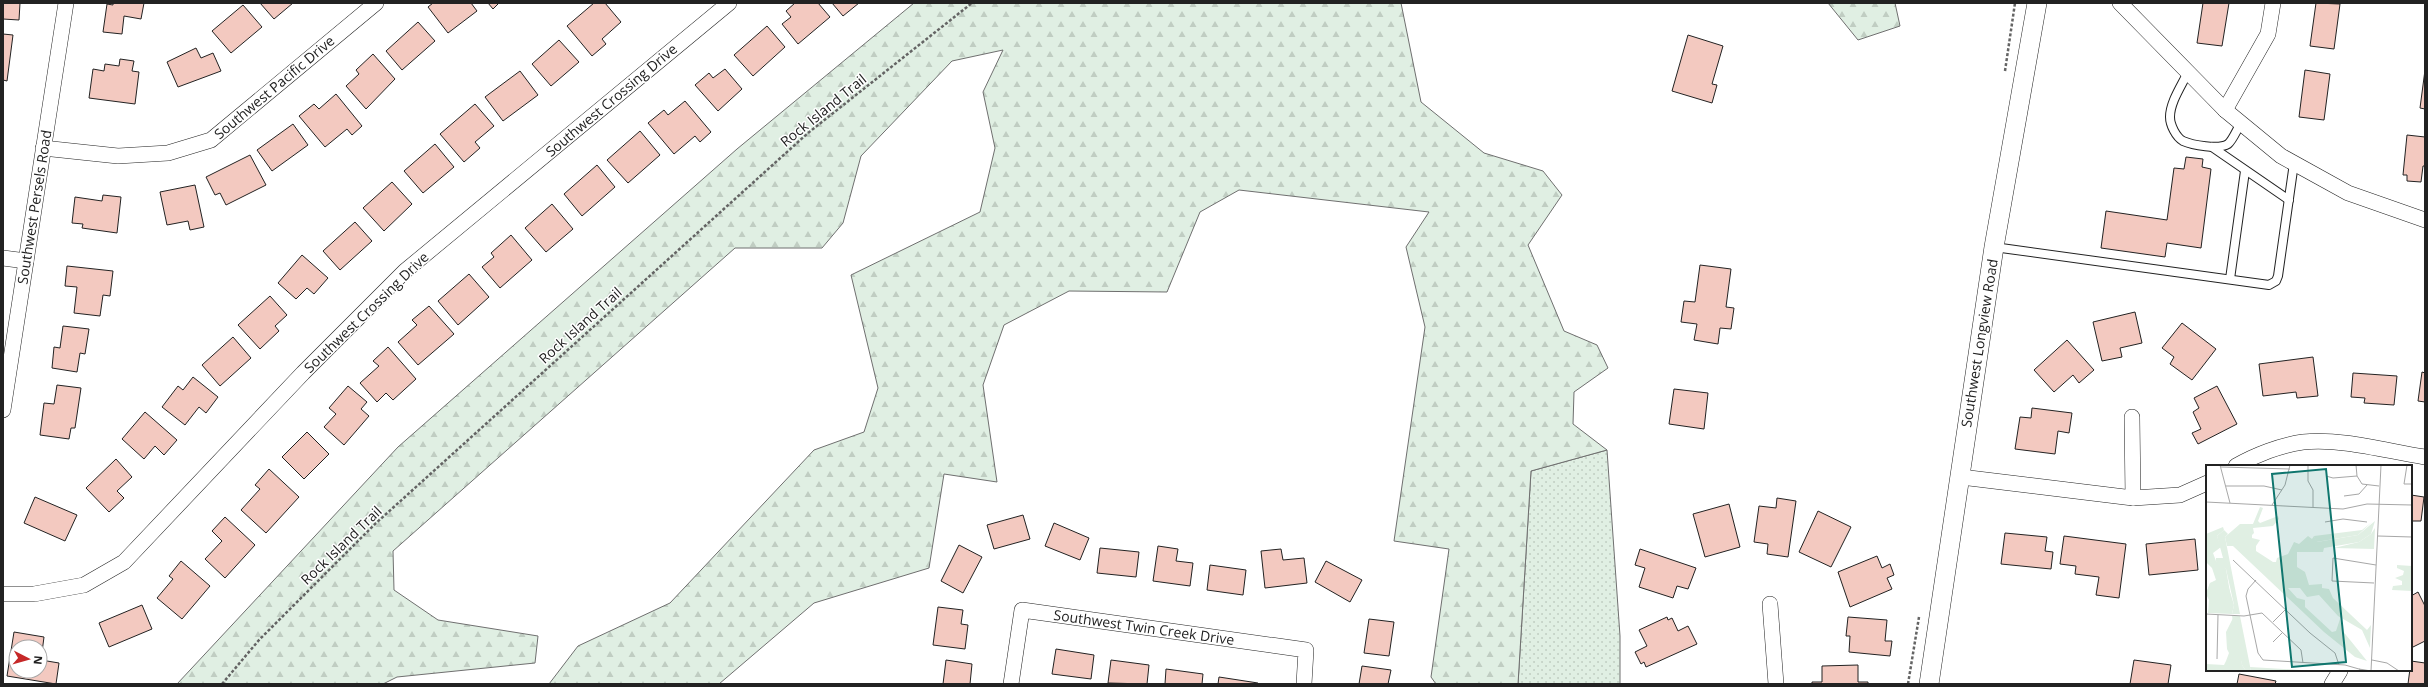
<svg xmlns="http://www.w3.org/2000/svg" width="2428" height="687" viewBox="0 0 2428 687" font-family="'Open Sans',sans-serif">
	<defs>
		<pattern id="grass-dots" width="8" height="8" patternUnits="userSpaceOnUse"><rect width="8" height="8" fill="#e0efe3"/><path d="M2 2h.1M6 6h.1" fill="none" stroke="#c0cdc2" stroke-width="1.8" stroke-linecap="round"/></pattern>
		<pattern id="forest-firs" width="22" height="20" patternUnits="userSpaceOnUse"><rect width="22" height="20" fill="#e0efe3"/><path d="M5 1l3.5 6h-7zM16 11l3.5 6h-7z" fill="#c0cdc2"/></pattern>
	</defs>
	<rect width="100%" height="100%" fill="#fff"/>
	<!-- grass -->
	<path fill="url(#grass-dots)" stroke="#6f6f6f" d="M1607 450 1620 636V684H1518L1531 471Z"/>
	<!-- forest -->
	<g fill="url(#forest-firs)" stroke="#6f6f6f">
		<path d="M914 3H1401L1421 102 1484 153 1543 171 1562 195 1528 245 1564 331 1597 345 1608 368 1574 392 1573 424 1607 450 1531 471 1518 684H1436L1431 677 1449 549 1394 541 1425 327 1406 247 1429 212 1239 190 1200 212 1167 292 1069 291 1004 325 983 385 997 482 944 474 929 568 814 603 719 684H549L578 646 670 603 814 450 864 432 878 388 851 275 980 212 995 148 983 92 1003 50 952 61 861 156 843 223 822 248H735L393 551 394 590 438 620 538 636 535 663 397 677 383 684H177L398 447 737 149Z"/>
		<path d="M1828 3H1895L1900 26 1858 40Z"/>
	</g>
	<!-- building -->
	<g fill="#f3c9c0" stroke="#222" fill-rule="evenodd">
		<path d="M3 3H20L19 20 3 19Z"/>
		<path d="M113 3H144L141 19 124 16 122 34 103 32 107 4 113 5Z"/>
		<path d="M260 3H293L274 19Z"/>
		<path d="M433 3H471L477 11 448 33 428 7Z"/>
		<path d="M488 3H499L493 9Z"/>
		<path d="M594 3H605L621 22 602 39 606 44 592 56 567 26Z"/>
		<path d="M795 3H818L830 17 798 44 782 24 791 17 786 11Z"/>
		<path d="M832 3H859L843 16Z"/>
		<path d="M2203 3H2229L2222 46 2197 43Z"/>
		<path d="M2316 3 2340 4 2334 49 2310 46Z"/>
		<path d="M243 5 262 27 231 53 212 31Z"/>
		<path d="M418 22 435 41 402 70 386 51Z"/>
		<path d="M767 26 785 47 753 76 734 55Z"/>
		<path d="M3 34 13 35 7 81 3 80Z"/>
		<path d="M1688 35 1723 46 1712 84 1717 85 1712 103 1672 91Z"/>
		<path d="M559 40 579 62 551 86 532 64Z"/>
		<path d="M196 48 201 58 213 53 221 71 178 87 167 62Z"/>
		<path d="M373 54 395 79 366 109 346 86 359 74 356 70Z"/>
		<path d="M120 59 134 61 132 71 139 72 135 104 89 98 93 69 104 71 105 64 119 66Z"/>
		<path d="M725 69 742 89 718 111 695 85 709 73 713 78Z"/>
		<path d="M2305 70 2330 74 2324 120 2299 117Z"/>
		<path d="M2425 70V109L2420 108Z"/>
		<path d="M520 71 538 95 503 121 485 97Z"/>
		<path d="M336 94 362 126 352 135 347 129 325 147 299 116 314 104 319 109Z"/>
		<path d="M685 101 711 132 700 142 695 136 674 154 648 123 664 110 668 115Z"/>
		<path d="M475 104 494 126 475 142 480 148 464 162 440 134Z"/>
		<path d="M293 124 308 145 272 171 257 150Z"/>
		<path d="M640 131 660 155 628 183 607 160Z"/>
		<path d="M2407 135 2425 137V166H2423L2421 182 2407 181V175H2403Z"/>
		<path d="M435 144 454 167 423 193 404 171Z"/>
		<path d="M250 155 266 185 226 205 220 193 215 195 206 177Z"/>
		<path d="M2186 157 2203 159 2202 167 2211 169 2201 248 2167 243 2165 257 2101 248 2106 211 2167 220 2174 168 2184 169Z"/>
		<path d="M597 165 615 187 582 216 564 194Z"/>
		<path d="M392 182 412 204 384 231 363 208Z"/>
		<path d="M195 185 204 227 190 230 188 221 167 225 160 192Z"/>
		<path d="M103 195 121 197 117 233 82 228 83 224 72 223 75 197 102 201Z"/>
		<path d="M552 204 573 229 546 252 525 228Z"/>
		<path d="M355 222 372 241 340 270 323 251Z"/>
		<path d="M511 235 532 260 500 288 482 267 494 257 491 253Z"/>
		<path d="M302 255 328 278 314 294 307 288 296 299 278 283Z"/>
		<path d="M1700 265 1731 269 1726 307 1734 308 1731 329 1720 328 1718 344 1694 340 1697 324 1681 322 1684 301 1695 302Z"/>
		<path d="M67 266 113 271 110 296 103 295 100 316 74 313 77 287 65 286Z"/>
		<path d="M469 274 489 297 458 325 438 301Z"/>
		<path d="M270 296 287 315 275 326 279 331 260 349 238 325Z"/>
		<path d="M429 306 454 334 418 365 398 342 417 325 412 320Z"/>
		<path d="M2135 312 2142 343 2120 348 2122 357 2102 361 2093 322Z"/>
		<path d="M2182 323 2216 349 2192 380 2170 364 2174 357 2162 348Z"/>
		<path d="M63 326 89 329 85 354 80 353 77 372 52 368 54 347 60 348Z"/>
		<path d="M233 337 251 358 220 386 202 365Z"/>
		<path d="M2067 340 2094 370 2079 383 2073 375 2054 392 2034 370Z"/>
		<path d="M388 347 416 379 393 400 386 393 377 402 360 383 379 366 373 361Z"/>
		<path d="M2313 357 2318 396 2297 398 2296 392 2263 396 2259 364Z"/>
		<path d="M2422 372 2425 373V402L2418 401Z"/>
		<path d="M2353 373 2397 376 2394 405 2364 403 2365 398 2351 397Z"/>
		<path d="M193 377 218 397 206 413 199 407 185 425 162 407 178 386 183 390Z"/>
		<path d="M57 385 81 388 75 428H71L69 439 40 435 44 403 54 404Z"/>
		<path d="M348 386 367 402 361 409 369 416 344 445 324 427 336 414 329 408Z"/>
		<path d="M2217 386 2237 424 2198 444 2192 433 2201 429 2193 412 2199 408 2194 398Z"/>
		<path d="M1674 389 1708 393 1704 429 1669 424Z"/>
		<path d="M2032 408 2072 413 2069 433 2058 431 2055 454 2015 449 2020 417 2031 418Z"/>
		<path d="M145 412 177 440 164 455 155 446 144 459 122 439Z"/>
		<path d="M307 432 329 454 304 479 282 457Z"/>
		<path d="M116 459 132 477 117 491 124 498 109 512 86 488Z"/>
		<path d="M269 469 299 497 266 533 241 510 260 489 255 485Z"/>
		<path d="M2411 495 2424 497 2421 521H2411Z"/>
		<path d="M35 497 77 515 65 541 24 523Z"/>
		<path d="M1777 498 1796 501 1788 557 1767 554 1768 544 1754 542 1759 506 1776 508Z"/>
		<path d="M1729 504 1740 547 1705 557 1693 514Z"/>
		<path d="M1818 511 1851 527 1831 567 1799 552Z"/>
		<path d="M1023 515 1030 539 994 549 987 525Z"/>
		<path d="M225 517 255 545 225 578 205 559 222 541 212 531Z"/>
		<path d="M1054 523 1089 538 1080 560 1045 546Z"/>
		<path d="M2005 533 2047 537 2045 551 2053 552 2051 569 2001 564Z"/>
		<path d="M2064 536 2126 544 2119 598 2096 595 2099 577 2075 574 2076 566 2060 564Z"/>
		<path d="M2195 539 2198 570 2149 575 2146 544Z"/>
		<path d="M959 545 982 557 963 593 941 581Z"/>
		<path d="M1158 546 1178 549 1176 561 1193 563 1190 586 1153 581Z"/>
		<path d="M1100 548 1139 552 1136 577 1097 573Z"/>
		<path d="M1281 549 1283 560 1304 558 1307 583 1265 588 1261 551Z"/>
		<path d="M1640 549 1696 568 1688 589 1677 586 1673 598 1639 587 1645 568 1635 565Z"/>
		<path d="M1877 556 1882 568 1890 564 1894 575 1887 578 1892 589 1850 607 1838 572Z"/>
		<path d="M181 561 210 586 182 619 157 598 173 579 169 576Z"/>
		<path d="M1326 561 1362 580 1350 602 1315 582Z"/>
		<path d="M1210 565 1246 570 1243 595 1207 590Z"/>
		<path d="M2418 592 2425 606V641L2411 648V596Z"/>
		<path d="M142 605 152 629 109 647 99 623Z"/>
		<path d="M938 607 963 610 961 624 968 625 965 649 933 645Z"/>
		<path d="M1667 617 1668 620 1672 618 1678 631 1688 626 1697 644 1646 667 1644 662 1641 664 1635 652 1647 646 1639 630Z"/>
		<path d="M1848 617 1887 620 1885 641H1892L1890 656 1849 652 1850 636H1846Z"/>
		<path d="M1369 619 1394 622 1389 656 1364 653Z"/>
		<path d="M14 632 44 637 41 660 59 663 56 684 7 676ZM16 647H40V671H16Z"/>
		<path d="M1056 649 1094 655 1091 679 1052 674Z"/>
		<path d="M946 660 972 664 970 684H943Z"/>
		<path d="M1111 660 1149 665 1147 684 1108 683Z"/>
		<path d="M2134 660 2171 665 2168 684H2130Z"/>
		<path d="M2411 661 2425 663V684H2408Z"/>
		<path d="M1858 665V682H1868V684H1812V682H1822V666Z"/>
		<path d="M1362 666 1391 670 1388 684H1359Z"/>
		<path d="M1166 669 1203 674 1202 684H1165Z"/>
		<path d="M2239 674 2276 681 2275 684H2237Z"/>
		<path d="M1219 677 1258 683V684H1218Z"/>
	</g>
	<g fill="none" stroke-linecap="round" stroke-linejoin="round">
		<!-- service casing -->
		<g stroke="#222" stroke-width="10">
			<g id="service">
				<path d="M2188 72C2182 85 2170 102 2170 117 2170 125 2176 137 2183 141 2192 145 2219 150 2228 144 2233 140 2237 129 2241 123"/>
				<path d="M2212 147 2289 200"/>
				<path d="M1994 247 2269 285 2276 281 2278 276 2294 163"/>
				<path d="M2230 279 2245 171"/>
			</g>
		</g>
		<!-- minor casing -->
		<g stroke="#222" stroke-width="16">
			<g id="minor">
				<path d="M2120 3 2225 110 2281 156 2348 193 2425 220"/>
				<path d="M2225 110 2268 34 2273 3"/>
				<path d="M43 148 118 156 168 153 211 140 376 3"/>
				<path d="M3 258 26 261"/>
				<path d="M3 410 66 3"/>
				<path d="M2132 417 2133 498"/>
				<path d="M2236 466C2255 455 2281 445 2303 442 2342 438 2386 451 2425 457"/>
				<path d="M1961 477 2133 498 2180 495 2207 483"/>
				<path d="M3 594H34L84 585 124 562 303 373 405 271 729 3"/>
				<path d="M1770 604 1776 684"/>
				<path d="M1011 684 1022 610 1306 650 1304 684"/>
				<path d="M2332 684 2340 671"/>
			</g>
		</g>
		<!-- tertiary casing -->
		<g stroke="#222" stroke-width="20">
			<path id="tertiary" d="M1929 684 1994 247 2037 3"/>
		</g>
		<!-- path -->
		<g stroke="#646464" stroke-width="2.5" stroke-dasharray="3 2" stroke-linecap="butt">
			<path d="M2005 71 2015 3"/>
			<path d="M222 684 259 640 375 524 808 133 972 3"/>
			<path d="M1908 684 1919 617"/>
		</g>
		<!-- service -->
		<use href="#service" stroke="#fff" stroke-width="8"/>
		<!-- minor -->
		<use href="#minor" stroke="#fff" stroke-width="15"/>
		<!-- tertiary -->
		<use href="#tertiary" stroke="#fff" stroke-width="19"/>
	</g>
	<g text-anchor="middle" dominant-baseline="central" stroke-width="3" stroke-linejoin="round" paint-order="stroke">
		<!-- street labels -->
		<g font-size="14" fill="#222" stroke="#fff">
			<text transform="translate(274 87) rotate(-40)">Southwest Pacific Drive</text>
			<text transform="translate(611 100) rotate(-40)">Southwest Crossing Drive</text>
			<text transform="translate(823 110) rotate(-39)">Rock Island Trail</text>
			<text transform="translate(34 207) rotate(-81)">Southwest Persels Road</text>
			<text transform="translate(366 312) rotate(-44)">Southwest Crossing Drive</text>
			<text transform="translate(580 325) rotate(-42)">Rock Island Trail</text>
			<text transform="translate(1979 343) rotate(-81)">Southwest Longview Road</text>
			<text transform="translate(341 545) rotate(-44)">Rock Island Trail</text>
			<text transform="translate(1144 627) rotate(8)">Southwest Twin Creek Drive</text>
		</g>
	</g>
	<!-- overview -->
	<g transform="translate(2206 465)">
		<rect width="206" height="206" fill="#fff"/>
		<path d="M166 57 152 70 110 77 108 71 156 65ZM169 63 168 84 128 83 153 77 165 69ZM18 65 22 69 19 72 34 149H26L28 140 20 104 10 96V93H17L11 71ZM26 151H34L45 206H40L36 200Z" fill="#e0efe3"/>
		<path d="M54 42 57 43 52 56 54 58 72 51 73 54 67 61 47 63 48 68 46 70V73L54 75 50 81V86L67 97H70L71 93 82 89 88 77 93 79 102 71 106 74 108 71 111 77 152 70 169 56 165 69 153 77 118 83 117 87H91V102L99 107 103 120 116 119V123L123 124 127 133 161 165 165 160 164 183 156 165 132 151 113 130 101 132 94 123H82L91 133 99 135V142L126 167 130 166 134 154 136 165 161 196 149 192 118 167 27 81H21L19 72 34 59H47ZM17 62 18 65 11 71 15 82 7 88 10 96 16 98 20 104 27 145 0 129 4 118 10 115 6 103 0 97V69ZM191 100 206 101V126L186 125 187 121 196 120V116L189 113 197 110 198 106 191 103ZM27 153 31 158 36 200 40 206H0V199L18 200 20 196 23 188 21 184 20 167ZM44 202 96 205V206H45Z" fill="#e0efe3"/>
		<path d="M20 113 28 140 26 149 2 148 3 135 0 129 4 118Z" fill="#e0efe3"/>
		<path fill="none" stroke="#a7a7a7" stroke-width="1" d="M14 0 24 38M102 0V16L107 25V42M150 0 151 11 156 19 173 21M201 0 198 19H206M15 2 84 4M120 11 127 13 151 11M20 21H58L76 25M138 31 153 29 161 20M0 37 137 44 161 39 206 40M66 40 79 20 84 0M119 57 137 54 161 57M172 71 206 72M27 95 104 168 129 188 133 200M50 115 42 124 40 131 52 188 57 195 139 200 153 204M168 118 126 116 127 93 170 100M0 149 38 151 56 148 95 185 97 198M67 157 80 144M67 177 77 167M11 194 12 150M166 195 181 198 193 206M157 206 153 204 165 206M165 206 175 0"/>
		<path fill="#0f766e" fill-opacity="0.15" stroke="#0f766e" stroke-width="2" d="M120 4 140 197 86 202 66 9Z"/>
		<rect width="206" height="206" fill="none" stroke="#222" stroke-width="2"/>
	</g>
	<!-- border -->
	<rect width="2428" height="687" fill="none" stroke="#222222" stroke-width="8"/>
	<!-- north arrow -->
	<g transform="translate(28 659) rotate(96)"><circle r="19" fill="#ffffff" stroke="#a7a7a7"/>
	<path d="M0-3L7 15L0 10L-7 15Z" fill="#c62828"/>
	<text y="-6" font-size="11" font-weight="bold" text-anchor="middle" fill="#222222">N</text>
	</g>
</svg>
